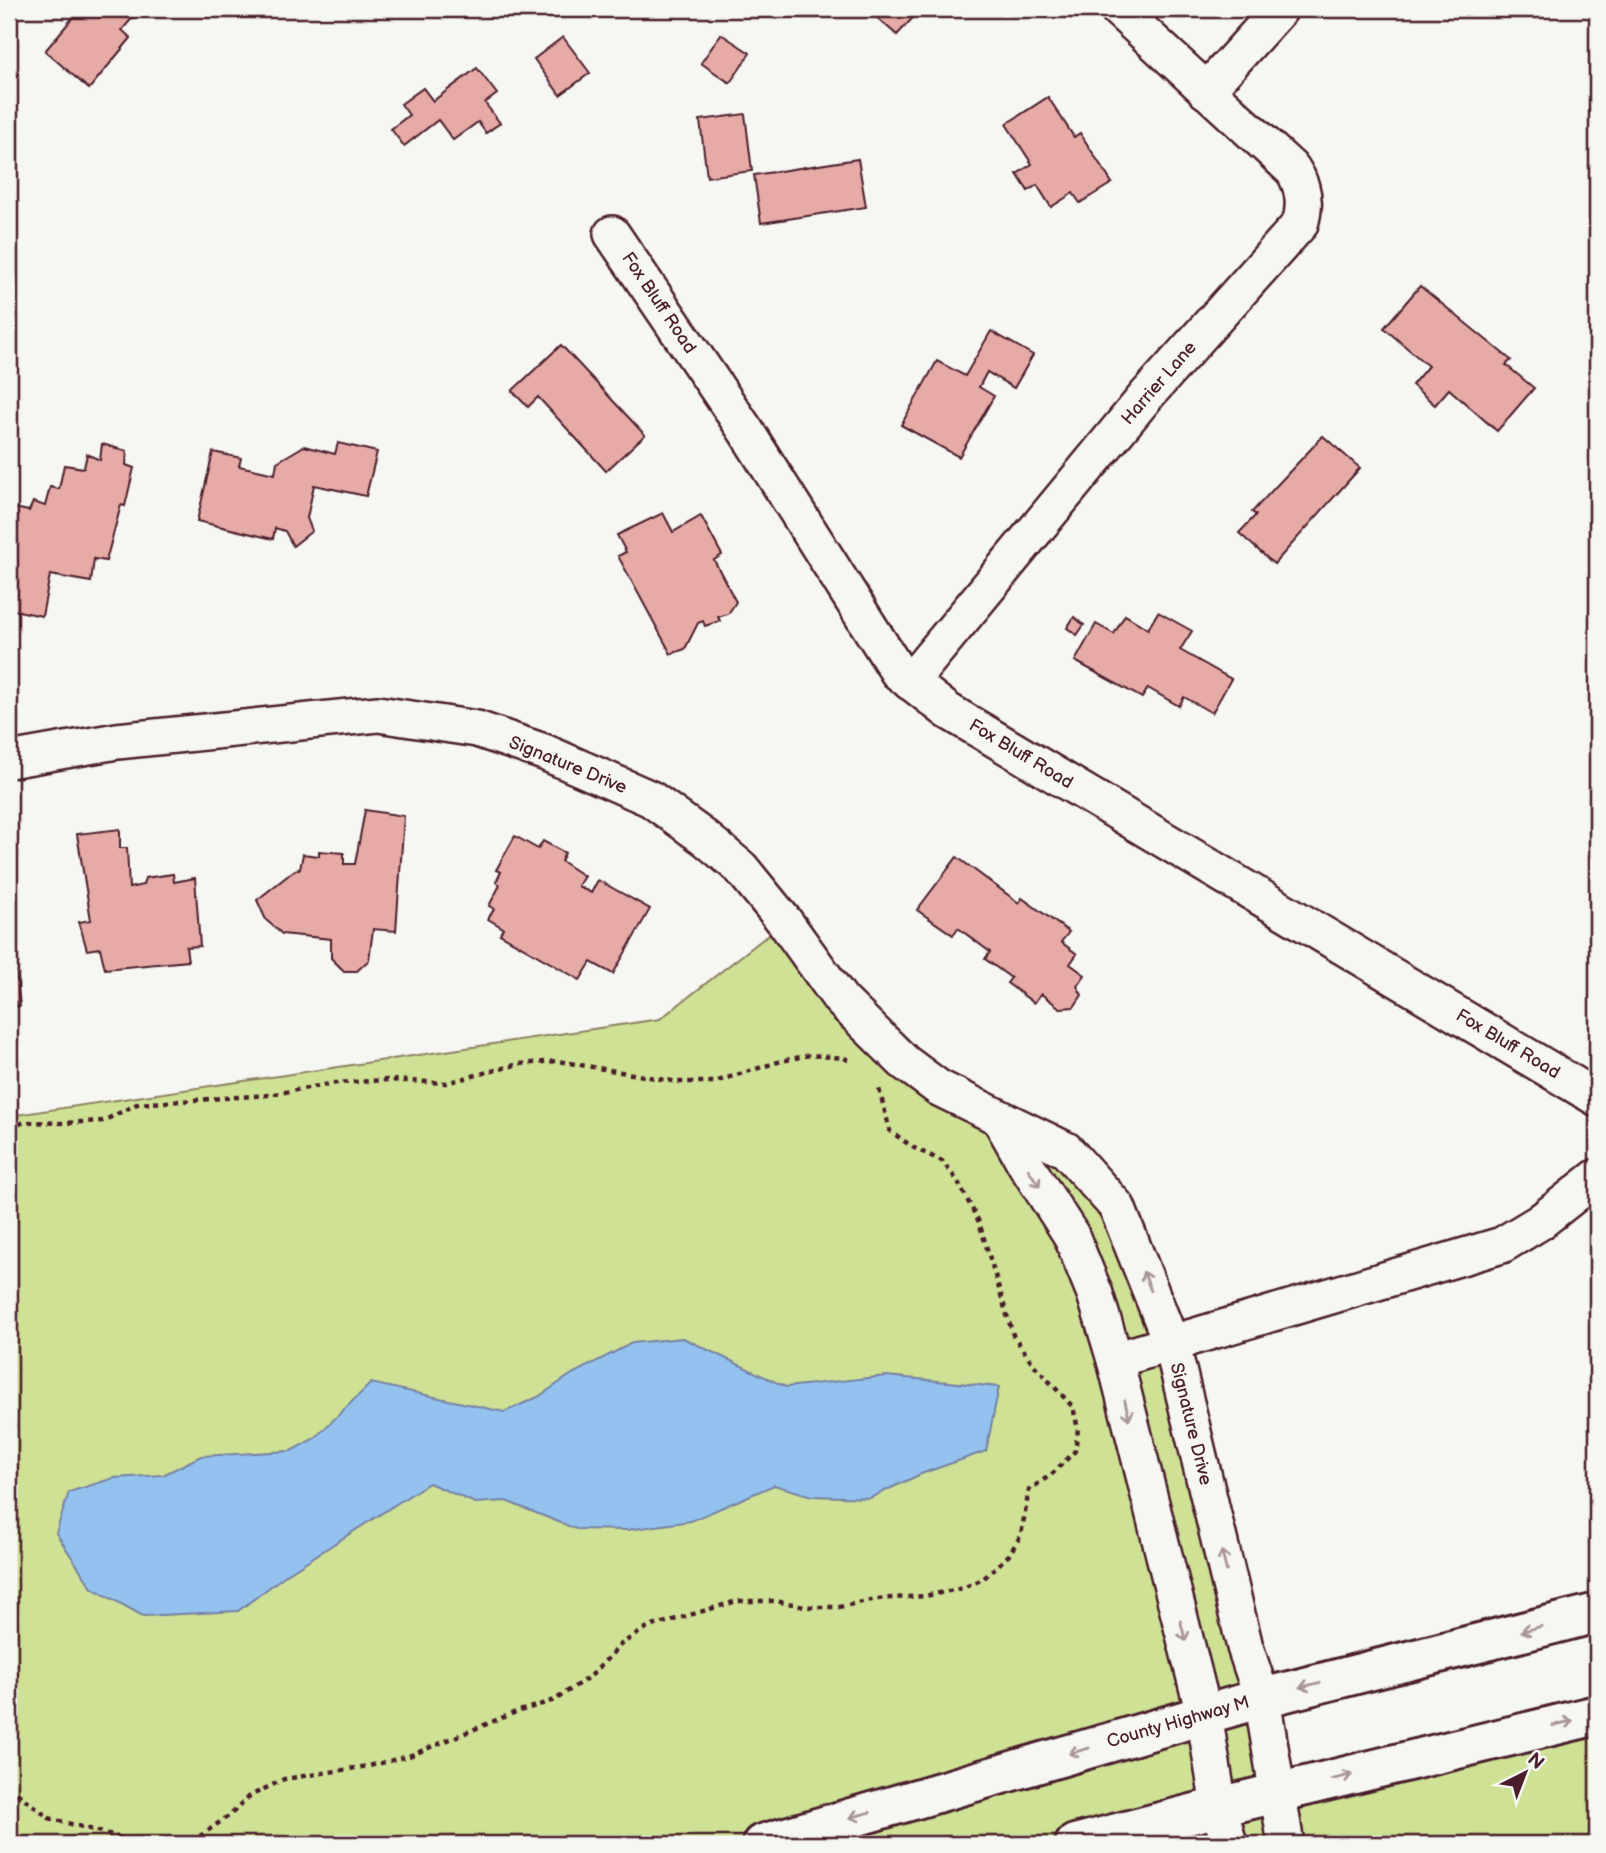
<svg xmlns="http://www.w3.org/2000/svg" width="1606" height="1853" viewBox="0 0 1606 1853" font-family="'Balsamiq Sans',sans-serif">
	<rect width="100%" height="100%" fill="#f6f6f2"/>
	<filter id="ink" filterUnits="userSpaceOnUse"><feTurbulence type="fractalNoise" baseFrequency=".0143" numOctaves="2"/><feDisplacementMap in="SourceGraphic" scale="14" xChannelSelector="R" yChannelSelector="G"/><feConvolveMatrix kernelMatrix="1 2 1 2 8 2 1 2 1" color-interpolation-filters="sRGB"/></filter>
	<g filter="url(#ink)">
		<!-- green -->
		<path fill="#cee195" stroke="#8c8060" stroke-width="2" d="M785 922 841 1000 1117 1207 1276 1793 1597 1715V1844H9V1116L660 1019Z"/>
		<!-- water -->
		<path fill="#94c2ef" stroke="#7681a1" stroke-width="2" d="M683 1338 786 1387 886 1376 999 1387 986 1451 921 1474 870 1498 812 1496 774 1485 691 1521 627 1530 576 1529 506 1501 475 1503 429 1483 287 1574 238 1611 143 1616 92 1588 56 1533 69 1492 114 1478 163 1475 201 1456 291 1451 315 1438 371 1383 504 1412 538 1397 572 1374 632 1343Z"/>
		<!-- building -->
		<g fill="#e6aba7" stroke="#4a1f2b" stroke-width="2">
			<path d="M80 9H140L122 30 131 38 89 89 45 51Z"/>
			<path d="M867 9H921L897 35Z"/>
			<path d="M721 34 750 53 730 83 701 63Z"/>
			<path d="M563 37 590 73 560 95 534 59Z"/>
			<path d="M477 68 497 94 485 103 500 123 486 133 478 122 453 140 438 120 404 146 391 129 409 115 401 104 423 88 433 101Z"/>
			<path d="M1048 97 1074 137 1080 133 1112 183 1080 203 1073 193 1051 207 1037 185 1028 191 1017 174 1032 164 1006 124Z"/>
			<path d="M745 114 752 171 707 177 700 120Z"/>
			<path d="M858 159 866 207 761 223 754 175Z"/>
			<path d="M1420 286 1511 360 1506 365 1534 388 1497 431 1449 389 1435 405 1412 385 1428 366 1384 328Z"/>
			<path d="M991 331 1033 355 1014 388 987 372 979 387 994 396 959 457 901 425 937 361 965 376Z"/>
			<path d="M561 345 645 435 606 471 538 397 528 407 512 391Z"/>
			<path d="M1323 436 1360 468 1274 564 1239 533 1256 515 1252 512Z"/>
			<path d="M338 443 377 452 366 496 314 485 307 518 312 531 293 546 285 531 275 528 273 539 197 521 213 452 241 458 239 466 275 474 277 462 304 446 335 454Z"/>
			<path d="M102 444 127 451 126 465 134 468 125 506 121 505 106 561 94 559 91 582 50 575 42 616 9 609V507L29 511 33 502 45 506 50 487 59 489 64 465 84 468 87 454 100 460Z"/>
			<path d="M663 513 673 532 701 516 722 555 714 560 736 602 728 614 718 617 720 621 705 626 703 621 698 623 685 649 671 654 618 556 626 552 617 535Z"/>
			<path d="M1158 612 1192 631 1180 650 1231 679 1212 713 1184 697 1179 706 1148 688 1142 698 1075 661 1096 624 1114 634 1125 615 1148 629Z"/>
			<path d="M1074 617 1084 625 1077 635 1067 628Z"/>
			<path d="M365 810 404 816 396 931 373 929 369 960 357 971H344L331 958V939L282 934 266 920 257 900 295 870 300 869 303 854 319 856V851L344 853V864H355Z"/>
			<path d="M120 829V848H127L129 888 143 885 145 878 173 874 174 882 195 878 200 946 186 947 188 961 105 969 100 948 87 950 79 922 91 920 77 834Z"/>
			<path d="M515 836 538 849 543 841 565 853 561 861 584 876 578 886 591 893 598 880 650 909 613 974 591 962 580 980 500 934 503 928 488 919 494 909 489 906 500 885 496 882 501 872 496 870Z"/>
			<path d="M957 857 1019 903 1022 898 1069 932 1061 942 1077 954 1070 964 1085 975 1077 986 1082 995 1074 1007 1060 1008 1041 994 1034 1003 1007 983 1011 978 985 959 990 952 958 928 953 935 917 910Z"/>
			<path d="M9 913 20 1006 9 1007Z"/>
		</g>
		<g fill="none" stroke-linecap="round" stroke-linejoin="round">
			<!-- minor casing -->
			<g stroke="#4a1f2b" stroke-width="40">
				<g id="minor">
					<path d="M1206 91 1280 9"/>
					<path d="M612 234 746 431 898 672 948 711 1597 1098"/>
					<path d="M910 682 1147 395 1300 224C1306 205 1304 187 1293 170L1118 9"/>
					<path d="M9 760 117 741 378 714 477 729 544 752 651 799 705 838 741 868 785 922 841 1000 904 1062 939 1088 1066 1150 1117 1207 1172 1345 1245 1647 1262 1698 1286 1844"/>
					<path d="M1000 1119 1026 1165 1071 1235 1095 1294 1115 1360 1204 1714 1219 1807 1229 1844"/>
					<path d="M1115 1360 1502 1245 1540 1222 1597 1177"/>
				</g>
			</g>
			<!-- major casing -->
			<g stroke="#4a1f2b" stroke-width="44">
				<g id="major">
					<path d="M762 1844 1262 1698 1597 1613"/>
					<path d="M1075 1844 1219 1807 1597 1715"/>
				</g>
			</g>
			<!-- path -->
			<g stroke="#4a1f2b" stroke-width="4.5" stroke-dasharray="5 5" stroke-linecap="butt">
				<path d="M9 1127 25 1122 63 1123 103 1121 137 1104 268 1095 336 1083 387 1080 446 1083 519 1064 558 1061 678 1082H715L781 1061 810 1055 844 1058 853 1062"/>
				<path d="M9 1787 49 1818 112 1835 135 1844"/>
				<path d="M181 1844 200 1836 230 1815 250 1796 284 1779 369 1766 409 1756 516 1712 555 1700 593 1674 620 1645 646 1628 737 1601H775L811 1607H839L876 1599 925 1596 963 1588 983 1579 1009 1555 1021 1535 1029 1490 1052 1474 1075 1451 1078 1429 1073 1407 1034 1365 1013 1335 979 1222 957 1180 942 1161 914 1148 890 1131 878 1085"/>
			</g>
			<!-- minor -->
			<use href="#minor" stroke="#f6f6f2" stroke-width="35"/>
			<!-- major -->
			<use href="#major" stroke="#f6f6f2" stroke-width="38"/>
		</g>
		<!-- one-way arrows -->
		<defs><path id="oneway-shaft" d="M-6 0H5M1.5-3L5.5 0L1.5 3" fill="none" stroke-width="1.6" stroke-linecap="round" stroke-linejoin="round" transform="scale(1.75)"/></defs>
		<g stroke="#a99598">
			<use href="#oneway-shaft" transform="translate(1034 1178) rotate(57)"/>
			<use href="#oneway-shaft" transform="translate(1147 1281) rotate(-112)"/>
			<use href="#oneway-shaft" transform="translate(1127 1410) rotate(77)"/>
			<use href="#oneway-shaft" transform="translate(1224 1561) rotate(-104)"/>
			<use href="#oneway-shaft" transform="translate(1531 1629) rotate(166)"/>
			<use href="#oneway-shaft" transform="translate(1183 1631) rotate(76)"/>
			<use href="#oneway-shaft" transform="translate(1310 1685) rotate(166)"/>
			<use href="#oneway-shaft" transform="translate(1563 1723) rotate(-14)"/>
			<use href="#oneway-shaft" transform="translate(1079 1751) rotate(164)"/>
			<use href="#oneway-shaft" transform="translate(1342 1777) rotate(-14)"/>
			<use href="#oneway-shaft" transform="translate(860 1815) rotate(164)"/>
		</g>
	</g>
	<g text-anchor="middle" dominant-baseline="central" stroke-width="5" stroke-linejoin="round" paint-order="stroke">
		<!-- street labels -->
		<g font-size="18" fill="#4a1f2b" stroke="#f6f6f2">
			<text transform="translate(659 303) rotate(56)">Fox Bluff Road</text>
			<text transform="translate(1159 383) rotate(-49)">Harrier Lane</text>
			<text transform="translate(1021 754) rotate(31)">Fox Bluff Road</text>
			<text transform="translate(568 765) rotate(22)">Signature Drive</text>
			<text transform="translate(1508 1044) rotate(31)">Fox Bluff Road</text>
			<text transform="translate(1191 1424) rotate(76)">Signature Drive</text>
			<text transform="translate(1178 1722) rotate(-16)">County Highway M</text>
		</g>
	</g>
	<!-- margin -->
	<rect width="1606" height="1853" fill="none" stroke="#f6f6f2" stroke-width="35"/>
	<rect x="18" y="18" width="1571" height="1818" fill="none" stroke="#4a1f2b" stroke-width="2.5" filter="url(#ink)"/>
	<!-- north arrow -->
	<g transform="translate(1525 1773) rotate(42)" stroke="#f6f6f2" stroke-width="5" paint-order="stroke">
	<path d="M0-5L12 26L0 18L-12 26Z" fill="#4a1f2b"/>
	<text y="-10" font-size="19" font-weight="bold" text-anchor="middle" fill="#4a1f2b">N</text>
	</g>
</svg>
